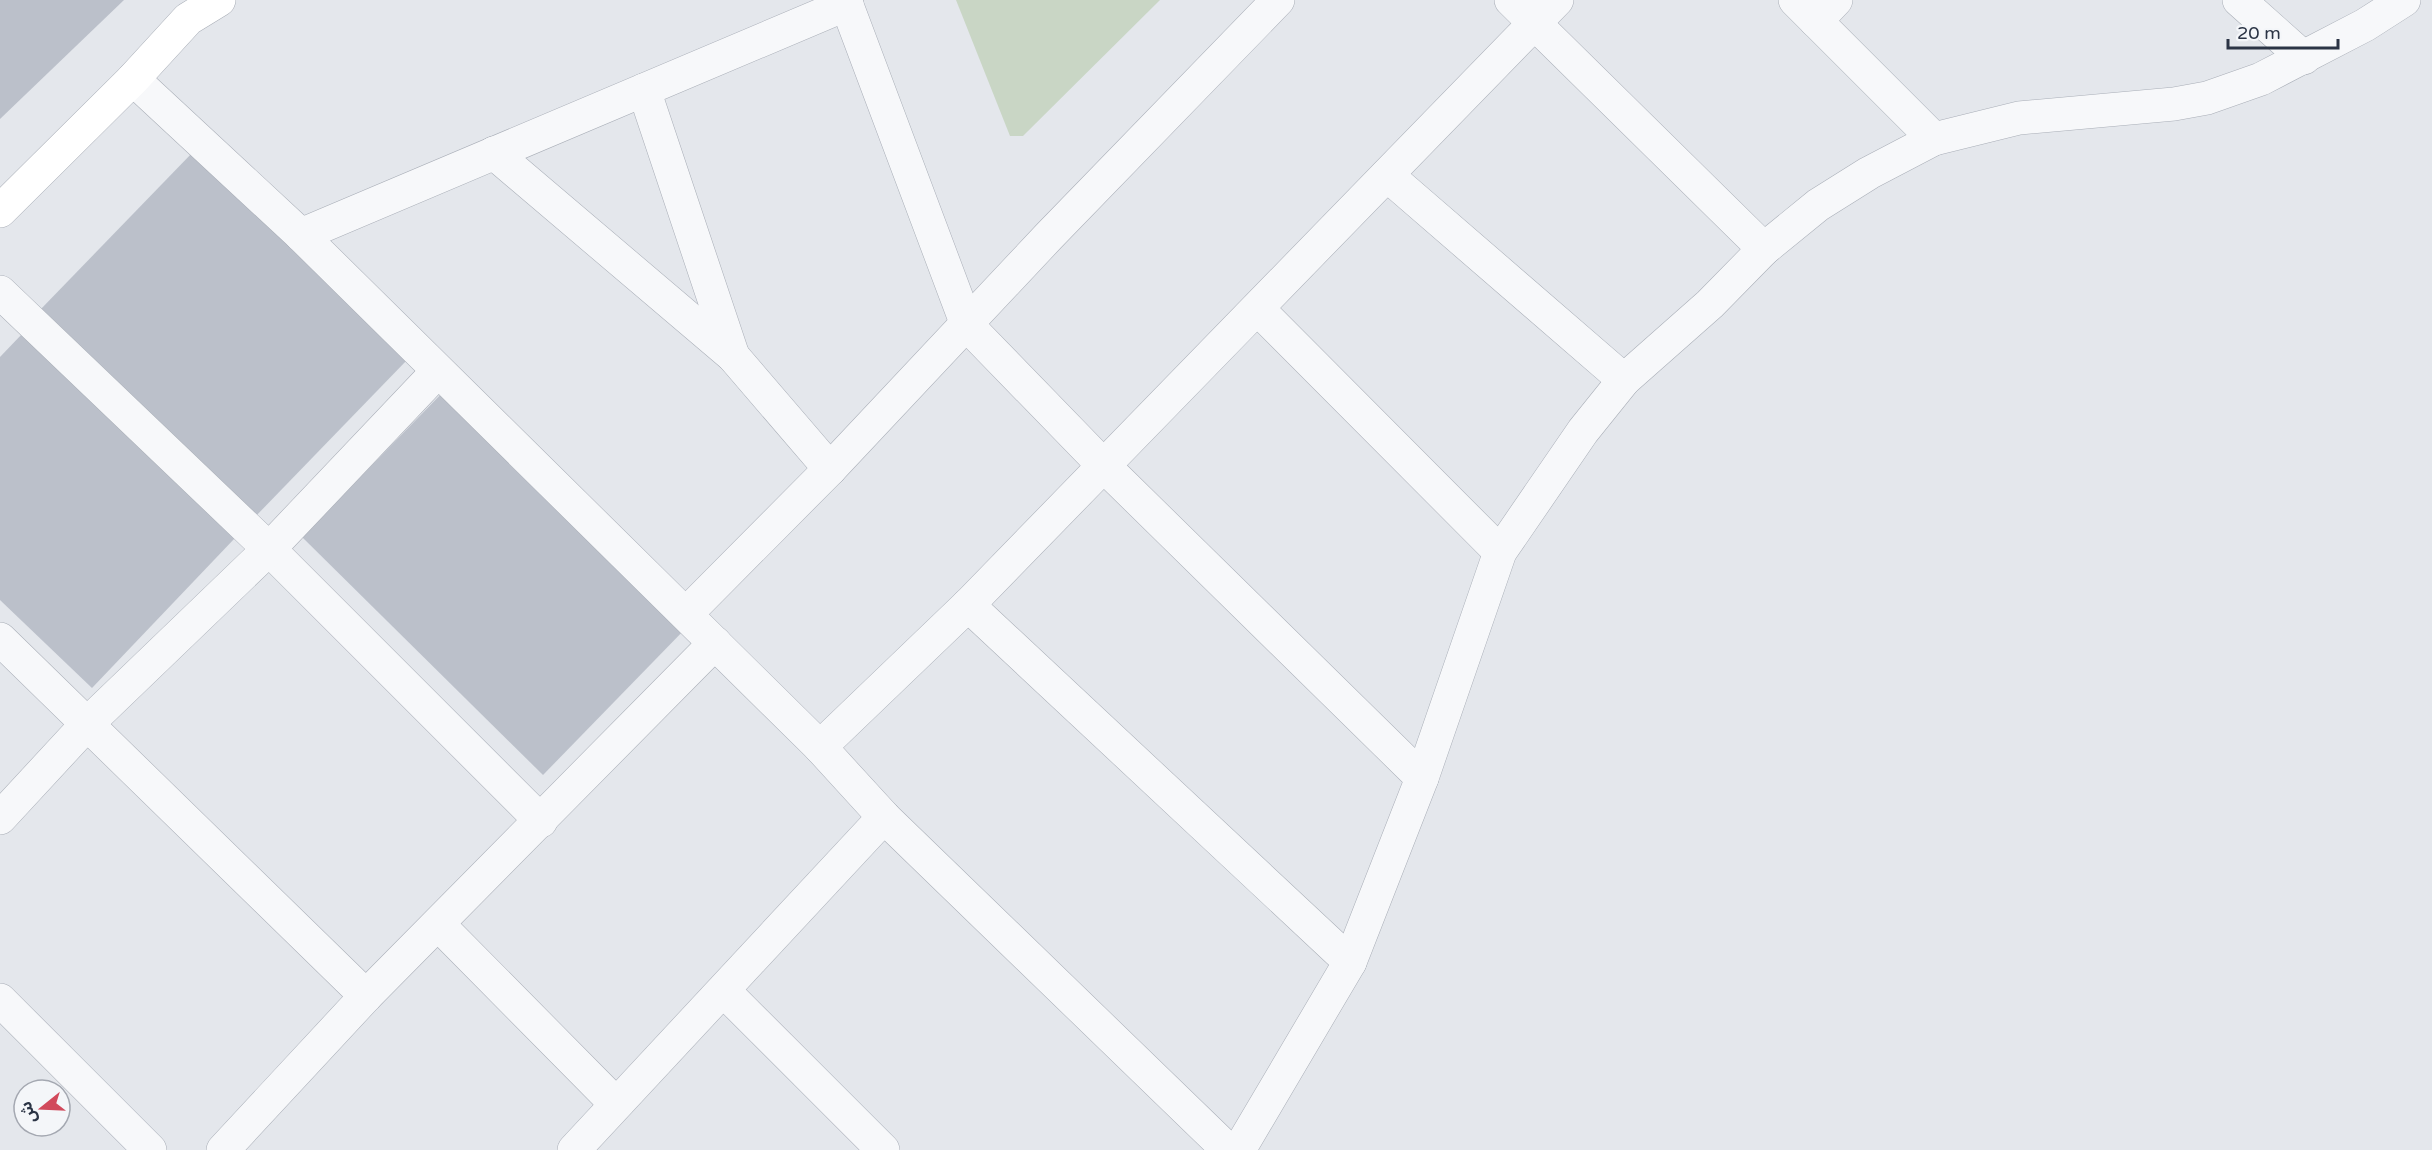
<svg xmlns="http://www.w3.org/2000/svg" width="2432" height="1150" viewBox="0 0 2432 1150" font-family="'Varela Round','Noto Sans Arabic',sans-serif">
	<rect width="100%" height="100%" fill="#e4e7ec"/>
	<!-- green -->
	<path fill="#c9d6c5" d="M956 0H1160L1023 136H1010Z"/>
	<!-- building -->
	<g fill="#bbc0ca">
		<path d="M0 0H124L0 119Z"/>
		<path d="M193 152 407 360 254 518 40 310Z"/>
		<path d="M23 333 235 538 92 688 0 600V357Z"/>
		<path d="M447 388 689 625 543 775 302 537Z"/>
	</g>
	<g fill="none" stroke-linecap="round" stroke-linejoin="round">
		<!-- street casing -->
		<g stroke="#a9aeb7" stroke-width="34">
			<g id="street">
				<path d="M845 0 967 325 1103 465 1422 778 1350 962 1239 1150"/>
				<path d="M1511 0 1764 249"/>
				<path d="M1795 0 1934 139"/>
				<path d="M2239 0 2304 58"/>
				<path d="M1816 21 1836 0"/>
				<path d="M133 79 301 235 820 747 884 817 1228 1150"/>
				<path d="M644 90 733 356"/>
				<path d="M494 153 733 356 830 469"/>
				<path d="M1387 175 1624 380"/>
				<path d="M301 235 847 4"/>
				<path d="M0 292 269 549 541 821"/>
				<path d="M1258 309 1500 552"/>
				<path d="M968 605 1350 962"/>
				<path d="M686 614 830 469 1049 236 1278 0"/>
				<path d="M0 639 366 996"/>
				<path d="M820 747 968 605 1557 0"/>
				<path d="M1422 778 1500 552 1583 431 1624 380 1710 304 1764 249 1818 205 1869 173 1934 139 2019 118 2174 104 2207 98 2261 79 2365 25 2404 0"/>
				<path d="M0 818 87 724 269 549 438 371"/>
				<path d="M438 924 616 1104"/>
				<path d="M724 991 883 1150"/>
				<path d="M0 1000 150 1150"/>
				<path d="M223 1150 366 996 715 643"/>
				<path d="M574 1150 884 817"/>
			</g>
		</g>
		<!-- secondary casing -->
		<g stroke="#a9aeb7" stroke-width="34">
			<path id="secondary" d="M0 211 133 79 188 19 219 0"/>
		</g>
		<!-- street -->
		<use href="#street" stroke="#f7f8fa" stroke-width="33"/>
		<!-- secondary -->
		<use href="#secondary" stroke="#fff" stroke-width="33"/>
	</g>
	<!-- north arrow -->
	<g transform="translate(42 1108) rotate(252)"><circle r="28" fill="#f4f6f9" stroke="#a4a8b1" stroke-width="1.5"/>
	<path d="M0-4.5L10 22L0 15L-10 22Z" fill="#d1495b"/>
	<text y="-9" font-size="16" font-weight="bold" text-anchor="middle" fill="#2b3445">ش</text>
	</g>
	<!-- scale -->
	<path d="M2228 39v9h110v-9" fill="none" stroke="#2b3445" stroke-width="3"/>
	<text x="2237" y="39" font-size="18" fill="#2b3445" stroke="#f4f6f9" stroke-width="4.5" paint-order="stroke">20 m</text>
</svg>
